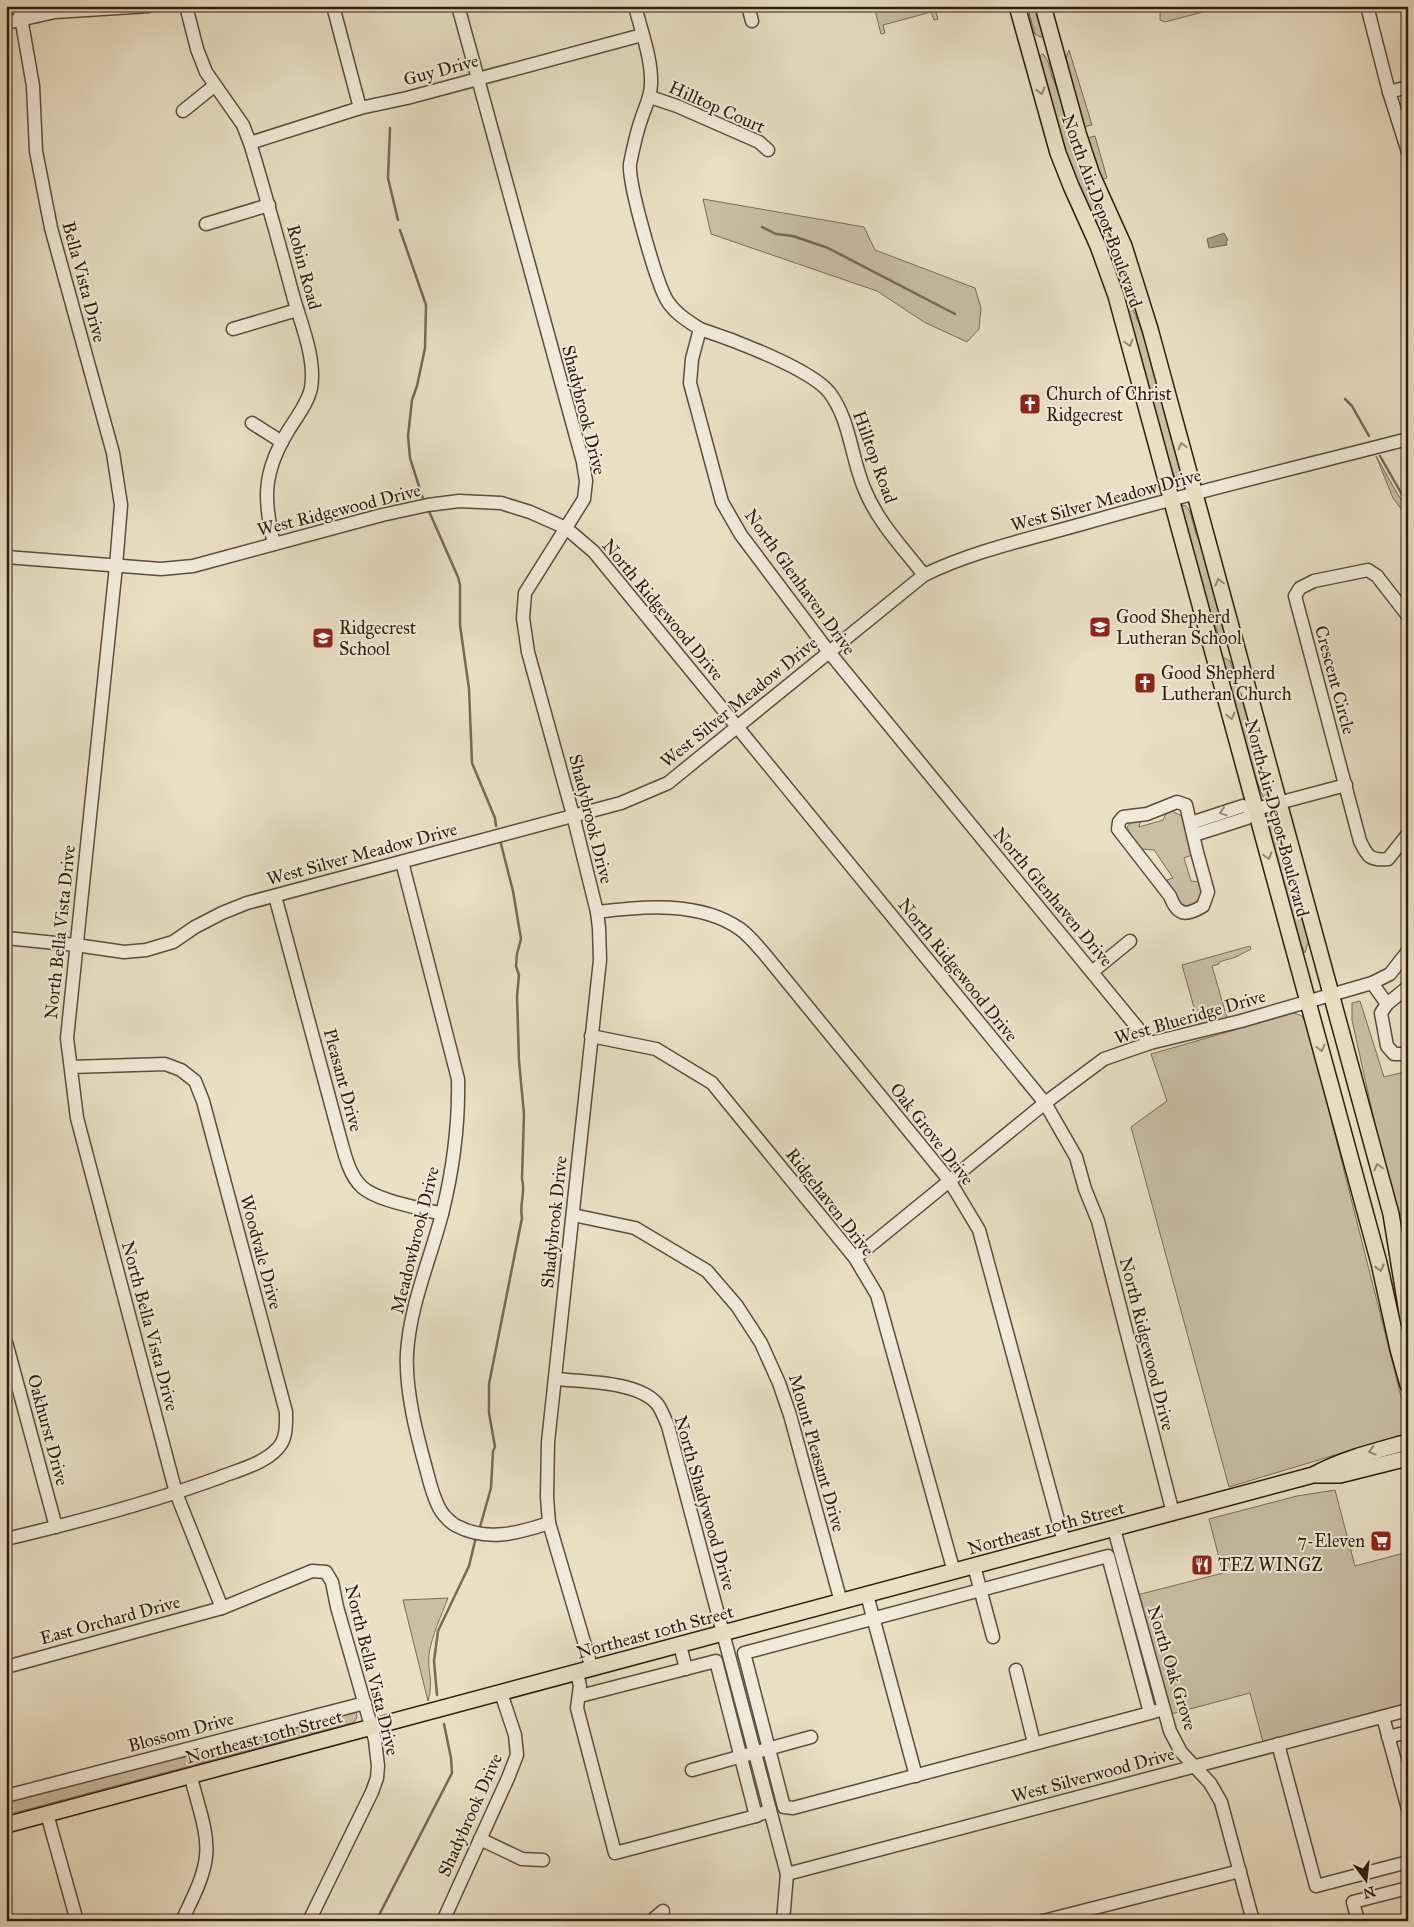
<svg xmlns="http://www.w3.org/2000/svg" width="1414" height="1927" viewBox="0 0 1414 1927" font-family="'IM FELL Great Primer',serif">
	<rect width="100%" height="100%" fill="#e9dfc4"/>
	<filter id="stains"><feTurbulence type="fractalNoise" baseFrequency=".004" numOctaves="4"/><feColorMatrix values="0 0 0 0 .2 0 0 0 0 .09 0 0 0 0 .02 0 0 0 .5 -.17"/></filter>
	<radialGradient id="worn" r=".72"><stop offset=".6" stop-color="#630" stop-opacity="0"/><stop offset="1" stop-color="#630" stop-opacity=".3"/></radialGradient>
	<!-- green -->
	<g fill="#cabea5" stroke="#7d6d5a">
		<path d="M874 6H934L938 19 934 20 931 12 883 25 885 33 881 34Z"/>
		<path d="M1027 6H1037L1044 32 1042 37H1040L1035 34Z"/>
		<path d="M1160 6H1207V9L1203 12 1165 22 1160 20Z"/>
		<path d="M1069 50 1092 125 1084 127 1064 62Z"/>
		<path d="M1042 54 1044 55 1048 62 1052 76 1113 233 1129 286 1123 285 1113 260 1075 184 1038 63 1040 56Z"/>
		<path d="M1095 136 1107 178 1099 180 1087 138Z"/>
		<path d="M703 199 864 227 875 250 975 288 981 308 979 329 967 342 924 322 877 291 711 234Z"/>
		<path d="M1128 305H1131C1138 319 1142 334 1149 348L1185 476 1184 486 1181 487C1172 476 1169 459 1163 445L1126 307Z"/>
		<path d="M1376 456 1398 495 1408 509V518L1393 498Z"/>
		<path d="M1183 505 1186 506 1190 512 1196 534 1205 552 1228 633 1223 641 1218 634 1212 615 1204 597 1181 508Z"/>
		<path d="M1224 658H1225L1230 661 1242 695 1270 797 1266 798 1263 797C1245 754 1234 709 1222 664Z"/>
		<path d="M1167 811H1172L1182 816 1192 855 1184 858 1191 881 1199 882C1206 899 1198 910 1180 904L1167 880 1173 878 1154 850 1142 849 1134 841 1127 827 1133 820 1141 819 1139 827 1163 820Z"/>
		<path d="M1269 815 1275 823 1290 868 1309 940 1305 953 1297 937 1265 817Z"/>
		<path d="M1250 946 1251 949 1236 957 1219 962V964L1212 966 1227 1018 1199 1025 1182 965Z"/>
		<path d="M1360 1001 1384 1077 1408 1071V1251L1380 1147 1352 1020V1003Z"/>
		<path d="M1294 1013 1302 1016 1308 1028 1408 1424V1433L1229 1487 1131 1127 1167 1101 1151 1054Z"/>
		<path d="M1335 1490 1355 1566 1408 1552V1703L1263 1742 1250 1693 1171 1714 1137 1595 1223 1573 1209 1519 1297 1496Z"/>
		<path d="M448 1598C441 1616 432 1635 429 1654 427 1671 434 1681 428 1701L403 1600Z"/>
		<path d="M351 1710 355 1711C359 1716 356 1721 352 1723L6 1815V1802Z"/>
	</g>
	<!-- water -->
	<path fill="#aa9d86" stroke="#796956" d="M1224 233 1228 240 1226 241 1227 245 1209 248 1207 239Z"/>
	<g fill="none" stroke-linecap="round" stroke-linejoin="round">
		<!-- stream -->
		<g stroke="#796956" stroke-width="2.5">
			<path d="M390 128 388 178 398 220"/>
			<path d="M762 227 776 234 793 236 828 248 955 314"/>
			<path d="M400 230 426 305 425 348 417 386 412 400 408 436 410 458 424 502"/>
			<path d="M1345 399 1352 406 1369 436"/>
			<path d="M1380 456 1408 505"/>
			<path d="M428 509 458 577 460 585V625L469 689 472 763 495 818 496 826"/>
			<path d="M480 1527 491 1488 493 1451 495 1447 489 1413V1384L522 1218C519 1203 526 1193 522 1179L524 1114 519 1061 517 996 519 975 516 966 517 954 521 939 513 891 500 840"/>
			<path d="M437 1695 434 1661 438 1631 469 1566 475 1541"/>
			<path d="M376 1921 452 1773 451 1758 444 1724"/>
		</g>
		<!-- minor casing -->
		<g stroke="#5e4d3c" stroke-width="15">
			<g id="minor">
				<path d="M19 6 33 86 36 151 51 228 113 453 121 505 116 566 67 1038 77 1118 176 1493 222 1608 312 1571 326 1572 332 1582 337 1607 375 1740 378 1766 377 1778 372 1792 309 1921"/>
				<path d="M186 6 197 49 206 72 243 125 250 143C266 195 280 247 294 299 302 326 316 360 311 388 308 403 296 418 288 431 263 472 263 499 274 544"/>
				<path d="M333 6 360 108"/>
				<path d="M458 6 583 462 586 481 584 499 525 593 523 618 528 652 573 815 597 912 599 928 600 960 548 1442 547 1497 549 1523 592 1669"/>
				<path d="M635 6C641 31 652 58 651 84 651 97 645 107 641 120 636 134 633 149 630 164 628 183 657 286 668 302 676 314 688 321 700 329L692 359 690 383 722 502 741 535 829 652 1150 1043"/>
				<path d="M748 6 752 21"/>
				<path d="M1367 6 1389 92 1408 152"/>
				<path d="M6 23 55 12 149 6"/>
				<path d="M1389 92 1408 87"/>
				<path d="M650 97 677 106 759 142 768 150"/>
				<path d="M183 111 214 86"/>
				<path d="M250 143 360 108 407 98 642 35"/>
				<path d="M206 224 269 205"/>
				<path d="M233 329 297 310"/>
				<path d="M700 329C731 339 809 368 829 392 850 419 851 457 864 488 877 521 902 547 924 575"/>
				<path d="M252 423 282 442"/>
				<path d="M6 557 161 569 193 566 382 515 428 505 459 501 501 503 530 512 566 528 594 552 1045 1103 1076 1157 1085 1189 1098 1221 1173 1513"/>
				<path d="M1408 616 1377 576 1368 570 1314 581 1300 588 1295 596 1360 841C1367 856 1370 861 1388 859L1408 834"/>
				<path d="M1177 802 1186 805 1197 852 1208 892 1203 906C1185 917 1177 915 1170 896L1118 829 1119 822 1123 817 1147 814Z"/>
				<path d="M1256 809 1346 785"/>
				<path d="M1191 823 1243 806 1256 809"/>
				<path d="M1194 835 1247 818 1256 809"/>
				<path d="M402 862 458 1079C459 1124 453 1170 442 1214 430 1260 410 1305 407 1353 405 1391 417 1436 427 1472 430 1484 434 1500 441 1511 444 1516 452 1524 457 1526 487 1542 519 1533 549 1523"/>
				<path d="M275 896 339 1134C344 1151 348 1174 362 1187 377 1201 421 1208 442 1214"/>
				<path d="M597 912C643 906 700 901 740 929 750 936 759 948 767 957L949 1180 979 1230 1064 1542"/>
				<path d="M6 938 76 945 124 952 146 950 173 942 195 927 222 913 247 903 621 803 668 783 924 575C973 551 1029 539 1082 524 1190 493 1299 467 1408 439"/>
				<path d="M1092 972 1130 941"/>
				<path d="M1372 983 1387 1004"/>
				<path d="M1408 987 1387 1004 1381 1013 1387 1046 1394 1054H1408"/>
				<path d="M591 1036 656 1049 712 1083 855 1258 877 1295 954 1572"/>
				<path d="M573 1215 635 1228 707 1271 737 1306 761 1343 779 1383 790 1415 841 1602"/>
				<path d="M855 1258 1045 1103 1104 1059 1150 1043 1241 1021 1372 983 1390 974 1408 951"/>
				<path d="M6 1342 56 1527"/>
				<path d="M556 1379C584 1382 640 1381 658 1405 662 1411 665 1419 668 1426L787 1874 783 1921"/>
				<path d="M1114 1529 1170 1731 1181 1752 1210 1783 1221 1802 1253 1921"/>
				<path d="M6 1539C78 1522 149 1503 218 1478 238 1470 264 1464 278 1448 287 1439 286 1424 286 1412L203 1101 195 1081 181 1070 165 1064 71 1067"/>
				<path d="M974 1566 993 1637"/>
				<path d="M867 1595 916 1776"/>
				<path d="M680 1645 686 1669"/>
				<path d="M6 1667 222 1608"/>
				<path d="M1016 1670 1034 1743"/>
				<path d="M577 1673 580 1686 577 1708 615 1853 756 1816 770 1810"/>
				<path d="M580 1696 716 1661 756 1816"/>
				<path d="M1150 1713 1108 1556 744 1653 784 1807 793 1808C912 1777 1030 1744 1150 1713L1163 1709"/>
				<path d="M1383 1717 1408 1809"/>
				<path d="M1388 1737 1408 1732"/>
				<path d="M1278 1744 1316 1886 1408 1862"/>
				<path d="M692 1770 811 1737"/>
				<path d="M6 1796 365 1703"/>
				<path d="M47 1814 77 1921"/>
				<path d="M480 1839 522 1859 543 1860"/>
				<path d="M787 1874 1408 1710"/>
				<path d="M182 1921C191 1901 204 1878 206 1856 209 1832 196 1800 191 1777"/>
				<path d="M443 1921 508 1778 517 1755 515 1735 501 1693"/>
				<path d="M651 1921 663 1911"/>
				<path d="M1043 1921 1240 1871"/>
				<path d="M1358 1921 1353 1902 1408 1888"/>
			</g>
		</g>
		<!-- major casing -->
		<g stroke="#301c0e" stroke-width="18">
			<g id="major">
				<path d="M1017 6 1058 153 1071 186 1098 246 1116 296 1379 1263 1398 1349 1408 1385"/>
				<path d="M1043 6 1078 133 1092 175 1124 246 1150 329 1391 1214 1408 1319"/>
				<path d="M1316 1475H1340L1408 1458"/>
				<path d="M6 1825 1313 1475C1343 1459 1375 1451 1408 1442"/>
			</g>
		</g>
		<!-- minor -->
		<use href="#minor" stroke="#f1ead9" stroke-width="12"/>
		<!-- major -->
		<use href="#major" stroke="#e9dfc4" stroke-width="15"/>
	</g>
	<!-- one-way arrows -->
	<defs><path id="oneway-chevron" d="M-2-3.5L2.5 0L-2 3.5" fill="none" stroke-width="1.6" stroke-linecap="round" stroke-linejoin="round" transform="scale(1.25)"/></defs>
	<g stroke="#968772">
		<use href="#oneway-chevron" transform="translate(1041 91) rotate(75)"/>
		<use href="#oneway-chevron" transform="translate(1129 343) rotate(75)"/>
		<use href="#oneway-chevron" transform="translate(1182 446) rotate(-105)"/>
		<use href="#oneway-chevron" transform="translate(1219 582) rotate(-105)"/>
		<use href="#oneway-chevron" transform="translate(1231 716) rotate(75)"/>
		<use href="#oneway-chevron" transform="translate(1268 856) rotate(75)"/>
		<use href="#oneway-chevron" transform="translate(1321 1048) rotate(75)"/>
		<use href="#oneway-chevron" transform="translate(1378 1167) rotate(-105)"/>
		<use href="#oneway-chevron" transform="translate(1380 1268) rotate(76)"/>
		<use href="#oneway-chevron" transform="translate(1372 1451) rotate(165)"/>
	</g>
	<use stroke="#9a8d7e" href="#oneway-chevron" transform="translate(1223 812) rotate(162)"/>
	<!-- icons -->
	<defs>
		<g id="church-square" transform="scale(1.125)"><rect x="-9" y="-9" width="18" height="18" rx="4" fill="#8f2418" stroke="#f1ead9"/><path d="M-1.2-6h2.4v3.5h3.3v2.4h-3.3V6h-2.4V-.1h-3.3v-2.4h3.3Z" fill="#fff"/></g>
		<g id="school-square" transform="scale(1.125)"><rect x="-9" y="-9" width="18" height="18" rx="4" fill="#8f2418" stroke="#f1ead9"/><path d="M0-5L7-2L0 1L-7-2ZM-4 1L0 2.5L4 1V4Q0 6-4 4Z" fill="#fff"/></g>
		<g id="supermarket-square" transform="scale(1.125)"><rect x="-9" y="-9" width="18" height="18" rx="4" fill="#8f2418" stroke="#f1ead9"/><path d="M-6-5.5h2.5l.6 2H6L4.5 2H-2.5L-4.4-4H-6ZM-1.5 3.2a1.3 1.3 0 1 0 .1 0ZM3 3.2a1.3 1.3 0 1 0 .1 0Z" fill="#fff"/></g>
		<g id="restaurant-square" transform="scale(1.125)"><rect x="-9" y="-9" width="18" height="18" rx="4" fill="#8f2418" stroke="#f1ead9"/><path d="M-5-6h1v4h1v-4h1v4h1v-4h1v5L-1.5 .5V6h-2V.5L-5-1ZM5-6V6H3V1.5H1.5Q1.5-4 5-6Z" fill="#fff"/></g>
	</defs>
	<g fill-rule="evenodd">
		<use href="#church-square" x="1030" y="404"/>
		<use href="#school-square" x="1100" y="627"/>
		<use href="#school-square" x="323" y="638"/>
		<use href="#church-square" x="1145" y="683"/>
		<use href="#supermarket-square" x="1381" y="1541"/>
		<use href="#restaurant-square" x="1202" y="1565"/>
	</g>
	<g text-anchor="middle" dominant-baseline="central" stroke-width="4" stroke-linejoin="round" paint-order="stroke">
		<!-- street labels -->
		<g font-size="18" fill="#301c0e" stroke="#f1ead9">
			<text transform="translate(441 70) rotate(-15)">Guy Drive</text>
			<text transform="translate(717 107) rotate(24)">Hilltop Court</text>
			<text transform="translate(1102 211) rotate(70)">North Air Depot Boulevard</text>
			<text transform="translate(304 267) rotate(75)">Robin Road</text>
			<text transform="translate(84 282) rotate(75)">Bella Vista Drive</text>
			<text transform="translate(584 410) rotate(76)">Shadybrook Drive</text>
			<text transform="translate(875 457) rotate(70)">Hilltop Road</text>
			<text transform="translate(1106 500) rotate(-15)">West Silver Meadow Drive</text>
			<text transform="translate(339 510) rotate(-14)">West Ridgewood Drive</text>
			<text transform="translate(800 582) rotate(54)">North Glenhaven Drive</text>
			<text transform="translate(663 610) rotate(50)">North Ridgewood Drive</text>
			<text transform="translate(1335 680) rotate(75)">Crescent Circle</text>
			<text transform="translate(739 702) rotate(-39)">West Silver Meadow Drive</text>
			<text transform="translate(1277 818) rotate(75)">North Air Depot Boulevard</text>
			<text transform="translate(591 819) rotate(76)">Shadybrook Drive</text>
			<text transform="translate(362 854) rotate(-15)">West Silver Meadow Drive</text>
			<text transform="translate(1053 897) rotate(50)">North Glenhaven Drive</text>
			<text transform="translate(60 932) rotate(-84)">North Bella Vista Drive</text>
			<text transform="translate(958 970) rotate(51)">North Ridgewood Drive</text>
			<text transform="translate(1190 1017) rotate(-16)">West Blueridge Drive</text>
			<text transform="translate(343 1080) rotate(75)">Pleasant Drive</text>
			<text transform="translate(932 1134) rotate(52)">Oak Grove Drive</text>
			<text transform="translate(830 1202) rotate(52)">Ridgehaven Drive</text>
			<text transform="translate(554 1222) rotate(-84)">Shadybrook Drive</text>
			<text transform="translate(415 1240) rotate(-76)">Meadowbrook Drive</text>
			<text transform="translate(261 1252) rotate(75)">Woodvale Drive</text>
			<text transform="translate(150 1326) rotate(75)">North Bella Vista Drive</text>
			<text transform="translate(1147 1344) rotate(76)">North Ridgewood Drive</text>
			<text transform="translate(48 1430) rotate(75)">Oakhurst Drive</text>
			<text transform="translate(817 1453) rotate(74)">Mount Pleasant Drive</text>
			<text transform="translate(705 1503) rotate(74)">North Shadywood Drive</text>
			<text transform="translate(1046 1528) rotate(-15)">Northeast 10th Street</text>
			<text transform="translate(110 1620) rotate(-15)">East Orchard Drive</text>
			<text transform="translate(655 1632) rotate(-15)">Northeast 10th Street</text>
			<text transform="translate(1172 1668) rotate(73)">North Oak Grove</text>
			<text transform="translate(372 1670) rotate(76)">North Bella Vista Drive</text>
			<text transform="translate(181 1732) rotate(-15)">Blossom Drive</text>
			<text transform="translate(264 1737) rotate(-15)">Northeast 10th Street</text>
			<text transform="translate(1093 1775) rotate(-15)">West Silverwood Drive</text>
			<text transform="translate(470 1815) rotate(-66)">Shadybrook Drive</text>
		</g>
		<!-- poi labels -->
		<g font-size="18" fill="#301c0e" stroke="#f1ead9" text-anchor="start">
			<text x="1046" y="394">Church of Christ<tspan x="1046" dy="21">Ridgecrest</tspan></text>
			<text x="1116" y="617">Good Shepherd<tspan x="1116" dy="21">Lutheran School</tspan></text>
			<text x="339" y="628">Ridgecrest<tspan x="339" dy="21">School</tspan></text>
			<text x="1161" y="673">Good Shepherd<tspan x="1161" dy="21">Lutheran Church</tspan></text>
			<text x="1365" y="1541" text-anchor="end">7-Eleven</text>
			<text x="1218" y="1565">TEZ WINGZ</text>
		</g>
	</g>
	<!-- margin -->
	<rect width="1414" height="1927" fill="none" stroke="#e9dfc4" stroke-width="25"/>
	<rect x="8" y="8" width="1399" height="1912" fill="none" stroke="#301c0e" stroke-width="2.5"/>
	<rect x="12" y="12" width="1389" height="1902" fill="none" stroke="#301c0e"/>
	<!-- north arrow -->
	<g transform="translate(1366 1880) rotate(165)" stroke="#f1ead9" stroke-width="4" paint-order="stroke">
	<path d="M0-4L9 19L0 12L-9 19Z" fill="#301c0e"/>
	<text y="-8" font-size="14" font-weight="bold" text-anchor="middle" fill="#301c0e">N</text>
	</g>
	<rect width="100%" height="100%" filter="url(#stains)"/>
	<rect width="100%" height="100%" fill="url(#worn)"/>
</svg>
